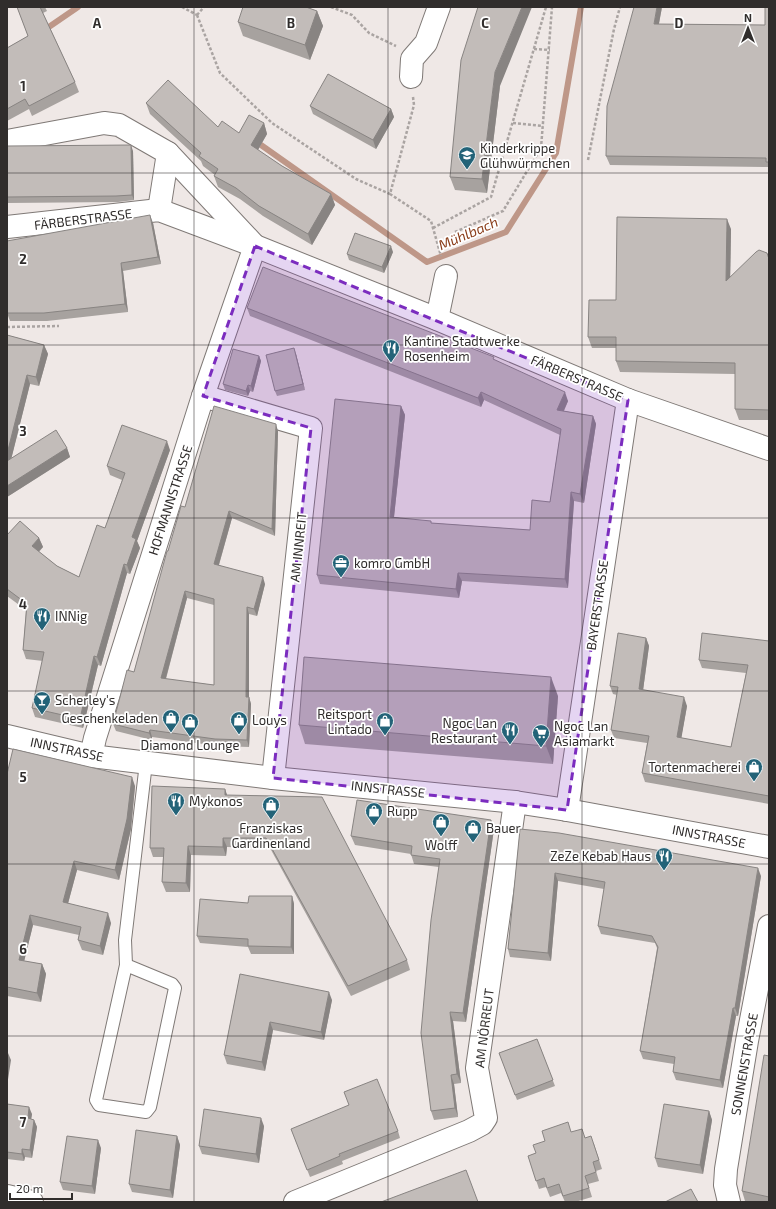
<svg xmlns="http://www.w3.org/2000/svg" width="776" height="1209" viewBox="0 0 776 1209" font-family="'Exo 2',sans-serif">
	<rect width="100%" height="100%" fill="#efe8e6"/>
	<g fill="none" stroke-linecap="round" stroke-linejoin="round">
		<!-- stream -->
		<g stroke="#be9788" stroke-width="6">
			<path d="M43 31 78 7"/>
			<path d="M261 145 427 262 506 232 556 153 581 7"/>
		</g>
		<!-- lane casing -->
		<g stroke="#7f7976" stroke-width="14">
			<g id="lane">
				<path d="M126 965 172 984 175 988 150 1107 146 1112 99 1105 96 1100Z"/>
				<path d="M126 965 125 940 146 763"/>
			</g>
		</g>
		<!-- street casing -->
		<g stroke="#7f7976" stroke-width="24">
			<g id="street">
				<path d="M411 77 412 59 426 43 439 7"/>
				<path d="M7 141 104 123 119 125 168 153 255 246 203 396 95 738 91 756"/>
				<path d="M159 210 168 153"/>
				<path d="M7 227 159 210 255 246 437 319 628 400 769 449"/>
				<path d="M437 319 446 276"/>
				<path d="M203 396 311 428 273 778"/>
				<path d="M7 736 91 756 273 778 515 802 567 810 769 847"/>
				<path d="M567 810 628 400"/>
				<path d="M7 1196 32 1202"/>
				<path d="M295 1202 469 1131 482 1124 486 1118 477 1068 515 802"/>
				<path d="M729 1202 725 1185 726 1169 747 1041 769 926"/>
			</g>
		</g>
		<!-- path -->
		<g stroke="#aaa4a2" stroke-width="2.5" stroke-dasharray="3 2" stroke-linecap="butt">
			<path d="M182 7 197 15"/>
			<path d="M331 7 352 15 369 33 396 46"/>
			<path d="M197 15 220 73 272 123 356 179 390 194"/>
			<path d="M197 15 204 7"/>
			<path d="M534 49 550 50"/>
			<path d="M413 97 414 105 390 194 431 221 441 256"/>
			<path d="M513 123 543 126"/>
			<path d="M588 160 614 29 620 7"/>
			<path d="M433 228 491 197 546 7"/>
			<path d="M455 232 503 211 541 148 552 7"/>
			<path d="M7 327 59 326"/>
		</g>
		<!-- lane -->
		<use href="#lane" stroke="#fff" stroke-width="12"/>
		<!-- street -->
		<use href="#street" stroke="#fff" stroke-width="22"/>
	</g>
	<!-- wall -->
	<g fill="#a7a29f" fill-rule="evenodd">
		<path d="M17 7H45L47 11 43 13 75 82 79 92 32 116 29 109 7 121V48L28 36Z"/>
		<path d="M662 7 659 24 765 25 769 7V171L768 167 610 165 606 156Z"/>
		<path d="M317 11 323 26 310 60 243 36 238 22Z"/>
		<path d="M500 86 487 193 455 190 450 177Z"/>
		<path d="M146 103 218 127 239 133 264 123 267 134 258 150 282 166 331 194 335 205 312 245 263 216 240 199 218 187 214 176 215 175 203 166 201 161 150 114Z"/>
		<path d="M310 106 391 109 394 117 376 149 313 114Z"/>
		<path d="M7 146 133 151 134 200 118 202 7 203Z"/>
		<path d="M153 223 161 264 123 271 128 312 47 321H10L7 313Z"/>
		<path d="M731 229 730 277 769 259V420H739L735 409V374L620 372 616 361V348H592L588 337 616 300Z"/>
		<path d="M393 252 384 273 349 260 347 254Z"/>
		<path d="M247 308 495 360 568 401 564 411 593 416 596 424 584 503 574 501 568 588 462 581 459 598 320 584 317 575 401 406 405 415 394 517 432 523 530 530 550 502 560 435 484 400 481 407 250 316Z"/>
		<path d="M7 335 44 345 48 354 39 386 30 384 11 459 67 448 70 457 7 497Z"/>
		<path d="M296 354 305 390 277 396 275 391Z"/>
		<path d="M259 356 261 361 253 392 250 391 248 396 225 390 223 384Z"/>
		<path d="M278 431 275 536 232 518 219 565 265 584 257 616 249 614V697L251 704 249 747 218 746 152 737V740L116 731 113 724 134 672 168 551 185 507ZM187 598 214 605V685L166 679Z"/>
		<path d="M170 450 137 541 140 548 130 574 127 573 101 666 98 665 83 728 35 717 32 708 43 661 26 659 23 650 26 610 7 596V535L39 538 43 547 39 552 57 566 79 577 105 528 122 480 110 475 107 466Z"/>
		<path d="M646 638 649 646 643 690 687 706 681 738 731 747 746 673 702 668 699 660 769 641V804L645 782 642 773 647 743 614 738 611 730 617 695 613 694 610 686Z"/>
		<path d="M558 696 553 764 305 744 299 725Z"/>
		<path d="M7 774 135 786 131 829 119 880 77 870 68 903 111 923 103 955 82 950 78 940 79 935 33 925 24 961 42 964 46 974 41 1002 7 996Z"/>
		<path d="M225 789 227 795 407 960 410 970 351 996 270 848 227 847 226 856 191 855 190 892H166L162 882 163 857H153L150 848Z"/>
		<path d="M491 820 494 829 466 1022 453 1021 461 1083 454 1084 458 1117 434 1120 431 1111 439 867 414 864 411 854 355 845 351 836Z"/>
		<path d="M520 829 761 876 738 1016H736L723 1088 676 1080 673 1072 674 1064 643 1059 640 1051 657 948 655 943 601 934 598 926 604 889 558 881 551 961 510 957 508 949Z"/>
		<path d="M292 896 294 904V954H251L248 947 200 943 197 936 248 903Z"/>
		<path d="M240 974 332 1000 324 1040 273 1030 265 1071 227 1064 224 1055Z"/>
		<path d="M537 1039 555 1086 517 1100 499 1053Z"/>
		<path d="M769 1056V1202H750L745 1201 742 1191Z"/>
		<path d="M7 1104 32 1114 31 1119 34 1120 37 1127 32 1158 25 1157 24 1161 7 1159Z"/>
		<path d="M709 1111 712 1120 703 1174 658 1167 655 1158Z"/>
		<path d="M264 1126 259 1163 202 1154 199 1146Z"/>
		<path d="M291 1129 398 1131 400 1138 342 1161 343 1164 310 1177Z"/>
		<path d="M572 1132 585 1138 594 1144 602 1169 596 1171 599 1181 588 1184 592 1197 575 1202H565L561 1193 550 1197 546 1187 539 1189 528 1156 536 1153Z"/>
		<path d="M177 1136 180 1145 173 1198 132 1192 129 1184Z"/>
		<path d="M101 1148 95 1194 63 1190 60 1182Z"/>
	</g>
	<!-- shaded-wall -->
	<g fill="#888482">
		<path d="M522 7H532L500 86 487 193 482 179 495 72Z"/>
		<path d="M657 7H662L657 33 654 24Z"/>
		<path d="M317 11 323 26 310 60 305 45Z"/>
		<path d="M391 109 394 117 376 149 373 140Z"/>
		<path d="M264 123 267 134 255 155 251 145Z"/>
		<path d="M131 145 133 151 134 200 132 195Z"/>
		<path d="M331 194 335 205 312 245 308 234Z"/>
		<path d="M150 215 153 223 161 264 158 257Z"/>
		<path d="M727 219 731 229 730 292 726 281Z"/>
		<path d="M391 246 393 252 384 273 382 267Z"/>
		<path d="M121 263 123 271 128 312 125 304Z"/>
		<path d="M44 345 48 354 39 386 36 377Z"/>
		<path d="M294 348 296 354 305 390 303 384Z"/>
		<path d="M259 356 261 361 253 392 251 386Z"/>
		<path d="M27 375 30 384 8 472 7 469V454Z"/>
		<path d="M248 385 250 391 248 396 246 391Z"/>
		<path d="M481 392 484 400 481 407 478 398Z"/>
		<path d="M565 392 568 401 560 419 557 410Z"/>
		<path d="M401 406 405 415 393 526 390 517Z"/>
		<path d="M593 416 596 424 584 503 580 494Z"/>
		<path d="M276 424 278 431 275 536 272 529Z"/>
		<path d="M167 441 170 450 137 541 140 548 130 574 127 565 132 537Z"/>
		<path d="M67 448 70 457 7 497V486Z"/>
		<path d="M571 492 574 501 568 588 565 579Z"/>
		<path d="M229 511 232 518 217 571 214 564Z"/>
		<path d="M39 538 43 547 35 555 32 546Z"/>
		<path d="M124 564 127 573 101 666 97 657Z"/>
		<path d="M458 573 462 581 459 598 456 589Z"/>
		<path d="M263 577 265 584 257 616 254 609Z"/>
		<path d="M185 591 187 598 164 685 161 678Z"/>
		<path d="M247 607 249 614V698V697L251 704 249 747 247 740 246 697Z"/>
		<path d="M646 638 649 646 642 698 639 689Z"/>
		<path d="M94 656 98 665 83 728 80 719Z"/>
		<path d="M551 677 558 696 553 764 546 746Z"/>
		<path d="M684 697 687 706 680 746 677 737Z"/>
		<path d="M150 730 152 737V740L149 733Z"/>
		<path d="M132 777 135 786 131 829 119 880 115 870Z"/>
		<path d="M225 789 228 798 225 795Z"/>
		<path d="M491 820 494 829 466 1022 463 1013Z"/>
		<path d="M223 838 227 847 226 856 223 847Z"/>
		<path d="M188 846 191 855 190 892 186 883Z"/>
		<path d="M74 861 77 870 66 911 63 902Z"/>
		<path d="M758 868 761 876 738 1016 735 1008Z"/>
		<path d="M555 873 558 881 551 961 548 953Z"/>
		<path d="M292 896 294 904V954L291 947Z"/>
		<path d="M108 913 111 923 103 955 100 946Z"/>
		<path d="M30 915 33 925 22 970 19 960Z"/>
		<path d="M42 964 46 974 41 1002 37 993Z"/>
		<path d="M329 992 332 1000 324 1040 321 1032Z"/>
		<path d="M733 1008 736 1016 723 1088 720 1080Z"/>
		<path d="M450 1012 453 1021 461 1083 457 1074Z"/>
		<path d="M270 1022 273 1030 265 1071 262 1062Z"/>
		<path d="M8 1053 11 1060 7 1086V1059Z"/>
		<path d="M451 1075 454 1084 458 1117 455 1108Z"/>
		<path d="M29 1107 32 1114 30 1126 28 1118Z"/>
		<path d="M709 1111 712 1120 703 1174 700 1165Z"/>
		<path d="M261 1118 264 1126 259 1163 256 1154Z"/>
		<path d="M34 1120 37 1127 32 1158 30 1150Z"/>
		<path d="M177 1136 180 1145 173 1198 170 1190Z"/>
		<path d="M98 1140 101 1148 95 1194 92 1186Z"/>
		<path d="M22 1149 25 1157 24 1161 22 1154Z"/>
	</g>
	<!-- building -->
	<g fill="#c2bcb9" stroke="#888482" fill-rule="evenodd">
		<path d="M17 7H40L75 82 29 106 25 99 7 109V48L28 36Z"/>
		<path d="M243 7H306L317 11 305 45 238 22Z"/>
		<path d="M478 7H522L495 72 482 179 450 177 461 60Z"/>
		<path d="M634 7H657L654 24 765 25V7H769V162H766V158L606 156 607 106Z"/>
		<path d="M328 74 391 109 373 140 310 106Z"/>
		<path d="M168 80 218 127 222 121 239 133 249 115 264 123 251 145 282 166 331 194 308 234 259 206 236 188 214 176 218 169 199 156 201 153 146 103Z"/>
		<path d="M131 145 132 195 116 196 7 197V146Z"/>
		<path d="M150 215 158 257 121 263 125 304 44 313H7V241Z"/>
		<path d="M617 217 727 219 726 281 756 252 759 250 767 253 769 259V410L735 409V363L616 361V337H588L589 300H616Z"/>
		<path d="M355 233 391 246 382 267 347 254Z"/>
		<path d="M263 267 494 357 493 359 565 392 557 410 593 416 580 494 571 492 565 579 458 573 456 589 317 575 335 399 401 406 390 517 431 521V523L530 530 532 500 550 502 561 429 481 392 478 398 247 308Z"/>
		<path d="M7 335 44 345 36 377 27 375 7 454Z"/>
		<path d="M294 348 303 384 275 391 266 355Z"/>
		<path d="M233 349 259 356 251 386 248 385 246 391 223 384Z"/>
		<path d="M214 406 276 424 272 529 229 511 214 564 263 577 254 609 247 607 246 697H249L247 740 215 739 150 730 149 733 113 724 127 670 134 672 167 551H168L181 506 185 507ZM185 591 214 599V685L161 678Z"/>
		<path d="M122 425 167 441 132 537 136 539 127 565 124 564 97 657 94 656 80 719 32 708 44 652 23 650 27 604 7 589V535L20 521 39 538 32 546 57 566 79 577 97 525 105 528 125 473 107 466Z"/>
		<path d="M56 430 67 448 7 486V461Z"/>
		<path d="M618 633 646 638 639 689 684 697 677 737 731 747 748 665 699 660 702 633 769 641V796L642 773 649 736 611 730 618 687 610 686Z"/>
		<path d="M304 657 551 677 546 746 299 725Z"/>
		<path d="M13 749 132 777 127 819 115 870 74 861 63 902 108 913 100 946 78 940 81 927 30 915 19 960 42 964 37 993 7 987V774Z"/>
		<path d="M152 786 225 789V795L322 797 407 960 348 986 266 838H223V847L188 846 186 883 162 882 164 848H150Z"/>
		<path d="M357 800 491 820 463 1013 450 1012 457 1074 451 1075 455 1108 431 1111 421 1033 431 920 440 859 411 855 412 846 351 836Z"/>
		<path d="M520 829 559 833 758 868 735 1008H733L720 1080 673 1072 675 1057 640 1051 658 947 652 936 598 926 605 882 555 873 548 953 508 949Z"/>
		<path d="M249 896H292L291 947 248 946V939L197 936 200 899 248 903Z"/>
		<path d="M240 974 329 992 321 1032 270 1022 262 1062 224 1055Z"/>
		<path d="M537 1039 553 1080 515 1095 499 1053Z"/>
		<path d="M764 1055 769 1056V1197L742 1191Z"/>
		<path d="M377 1079 398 1131 339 1154 340 1156 307 1170 291 1129 349 1105 344 1092Z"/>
		<path d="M7 1104 29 1107 28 1118 34 1120 30 1150 22 1149V1154L7 1152Z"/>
		<path d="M664 1104 709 1111 700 1165 655 1158Z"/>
		<path d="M204 1109 261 1118 256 1154 199 1146Z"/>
		<path d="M568 1122 571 1132 582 1129 585 1138 591 1136 599 1160 593 1162 596 1172 585 1176 589 1188 563 1196 559 1184 547 1188 544 1178 536 1181 528 1156 536 1153 533 1145 545 1141 542 1131Z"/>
		<path d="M136 1130 177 1136 170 1190 129 1184Z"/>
		<path d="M67 1136 98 1140 92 1186 60 1182Z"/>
		<path d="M466 1170 478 1202H381Z"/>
		<path d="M691 1189 698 1202H665Z"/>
	</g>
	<!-- marked area -->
	<path fill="#7b2cbf" fill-opacity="0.2" stroke="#7b2cbf" stroke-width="3" stroke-dasharray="8 5" stroke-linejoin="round" d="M255 246 628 400 567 810 273 778 311 428 203 396Z"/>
	<!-- grid -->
	<path fill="none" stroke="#302d2c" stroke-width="1" stroke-opacity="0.55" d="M194 7V1202M388 7V1202M582 7V1202M7 173H769M7 345H769M7 518H769M7 691H769M7 864H769M7 1036H769"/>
	<!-- icons -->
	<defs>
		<g id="school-pin" transform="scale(0.9)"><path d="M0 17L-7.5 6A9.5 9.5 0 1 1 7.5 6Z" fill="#236378" stroke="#fff"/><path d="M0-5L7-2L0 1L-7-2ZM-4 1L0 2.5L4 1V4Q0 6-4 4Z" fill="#fff"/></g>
		<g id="restaurant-pin" transform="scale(0.9)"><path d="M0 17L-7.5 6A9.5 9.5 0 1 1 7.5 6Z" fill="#236378" stroke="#fff"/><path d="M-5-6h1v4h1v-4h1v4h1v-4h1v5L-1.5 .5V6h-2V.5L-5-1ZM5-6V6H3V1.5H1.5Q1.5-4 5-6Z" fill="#fff"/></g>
		<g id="office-pin" transform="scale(0.9)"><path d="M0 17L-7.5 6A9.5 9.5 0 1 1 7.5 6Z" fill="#236378" stroke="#fff"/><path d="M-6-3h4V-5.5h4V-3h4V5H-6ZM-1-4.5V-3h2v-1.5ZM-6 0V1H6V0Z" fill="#fff"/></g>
		<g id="bar-pin" transform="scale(0.9)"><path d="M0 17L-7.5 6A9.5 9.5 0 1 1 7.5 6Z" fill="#236378" stroke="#fff"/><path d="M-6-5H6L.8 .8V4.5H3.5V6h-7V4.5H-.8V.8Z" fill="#fff"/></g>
		<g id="shop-pin" transform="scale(0.9)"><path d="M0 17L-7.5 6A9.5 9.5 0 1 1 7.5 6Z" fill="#236378" stroke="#fff"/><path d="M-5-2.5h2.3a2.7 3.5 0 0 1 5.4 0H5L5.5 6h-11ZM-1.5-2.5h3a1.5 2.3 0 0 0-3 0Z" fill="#fff"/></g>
		<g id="supermarket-pin" transform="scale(0.9)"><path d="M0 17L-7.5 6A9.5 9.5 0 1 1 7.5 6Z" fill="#236378" stroke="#fff"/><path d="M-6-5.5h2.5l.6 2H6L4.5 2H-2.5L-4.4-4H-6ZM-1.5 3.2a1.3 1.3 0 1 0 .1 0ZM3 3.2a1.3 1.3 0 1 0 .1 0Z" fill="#fff"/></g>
	</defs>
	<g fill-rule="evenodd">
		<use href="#school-pin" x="467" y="155"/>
		<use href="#restaurant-pin" x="391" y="348"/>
		<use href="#office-pin" x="341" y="563"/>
		<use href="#restaurant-pin" x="42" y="616"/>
		<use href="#bar-pin" x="42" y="700"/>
		<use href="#shop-pin" x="171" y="718"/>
		<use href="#shop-pin" x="239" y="720"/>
		<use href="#shop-pin" x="385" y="721"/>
		<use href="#shop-pin" x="190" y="722"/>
		<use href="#restaurant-pin" x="510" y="730"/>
		<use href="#supermarket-pin" x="541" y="733"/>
		<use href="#shop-pin" x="754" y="767"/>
		<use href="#restaurant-pin" x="176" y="801"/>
		<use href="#shop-pin" x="271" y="805"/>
		<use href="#shop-pin" x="374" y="811"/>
		<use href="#shop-pin" x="441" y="822"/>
		<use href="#shop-pin" x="473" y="828"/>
		<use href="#restaurant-pin" x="664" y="856"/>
	</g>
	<g text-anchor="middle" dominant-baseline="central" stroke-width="3.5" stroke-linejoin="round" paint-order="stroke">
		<!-- poi labels -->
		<g font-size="13" fill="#302d2c" stroke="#fff" text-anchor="start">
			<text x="480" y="148">Kinderkrippe<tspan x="480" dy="15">Glühwürmchen</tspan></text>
			<text x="404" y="341">Kantine Stadtwerke<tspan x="404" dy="15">Rosenheim</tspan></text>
			<text x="354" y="563">komro GmbH</text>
			<text x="55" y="616">INNig</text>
			<text x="55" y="700">Scherley's</text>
			<text x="372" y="714" text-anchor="end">Reitsport<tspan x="372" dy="15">Lintado</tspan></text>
			<text x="158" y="718" text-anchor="end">Geschenkeladen</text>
			<text x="252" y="720">Louys</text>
			<text x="497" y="723" text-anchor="end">Ngoc Lan<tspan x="497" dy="15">Restaurant</tspan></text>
			<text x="554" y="726">Ngoc Lan<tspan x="554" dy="15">Asiamarkt</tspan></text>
			<text x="190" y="745" text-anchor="middle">Diamond Lounge</text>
			<text x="741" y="767" text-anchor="end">Tortenmacherei</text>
			<text x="189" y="801">Mykonos</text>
			<text x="387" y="811">Rupp</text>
			<text x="271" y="828" text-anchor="middle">Franziskas<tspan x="271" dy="15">Gardinenland</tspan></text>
			<text x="486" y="828">Bauer</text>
			<text x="441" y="845" text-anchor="middle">Wolff</text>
			<text x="651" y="856" text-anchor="end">ZeZe Kebab Haus</text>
		</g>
		<!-- street labels -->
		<g font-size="13" fill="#302d2c" stroke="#fff">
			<text transform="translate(83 219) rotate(-7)">FÄRBERSTRASSE</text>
			<text transform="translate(577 378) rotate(23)">FÄRBERSTRASSE</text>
			<text transform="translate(170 500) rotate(-72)">HOFMANNSTRASSE</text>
			<text transform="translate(298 547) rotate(-84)">AM INNREIT</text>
			<text transform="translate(597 605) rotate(-82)">BAYERSTRASSE</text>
			<text transform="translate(67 749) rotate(12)">INNSTRASSE</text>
			<text transform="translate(388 789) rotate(6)">INNSTRASSE</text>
			<text transform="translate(709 836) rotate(11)">INNSTRASSE</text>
			<text transform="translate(484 1028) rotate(-83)">AM NÖRREUT</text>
			<text transform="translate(744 1064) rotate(-80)">SONNENSTRASSE</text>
		</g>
		<!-- water labels -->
		<g font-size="14" font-style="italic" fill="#893b17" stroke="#fff">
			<text transform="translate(468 233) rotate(-23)">Mühlbach</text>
		</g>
	</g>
	<g font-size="13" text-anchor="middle" font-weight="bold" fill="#302d2c" stroke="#fff" stroke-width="3.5" stroke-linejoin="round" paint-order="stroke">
		<text x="97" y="28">A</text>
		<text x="291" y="28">B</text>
		<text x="485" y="28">C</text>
		<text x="679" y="28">D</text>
		<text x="23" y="91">1</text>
		<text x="23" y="264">2</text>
		<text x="23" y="436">3</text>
		<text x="23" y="609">4</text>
		<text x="23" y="782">5</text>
		<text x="23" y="954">6</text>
		<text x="23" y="1127">7</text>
	</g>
	<!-- border -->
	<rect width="776" height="1209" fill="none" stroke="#302d2c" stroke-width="16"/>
	<!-- north arrow -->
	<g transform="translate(748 28)" stroke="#ffffff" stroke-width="3" paint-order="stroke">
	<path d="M0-3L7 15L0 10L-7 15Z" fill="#302d2c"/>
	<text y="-6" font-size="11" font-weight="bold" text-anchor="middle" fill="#302d2c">N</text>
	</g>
	<!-- scale -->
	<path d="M10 1193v6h62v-6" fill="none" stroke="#302d2c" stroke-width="2"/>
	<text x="16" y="1193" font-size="12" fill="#302d2c" stroke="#ffffff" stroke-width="3" paint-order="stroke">20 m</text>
</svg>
